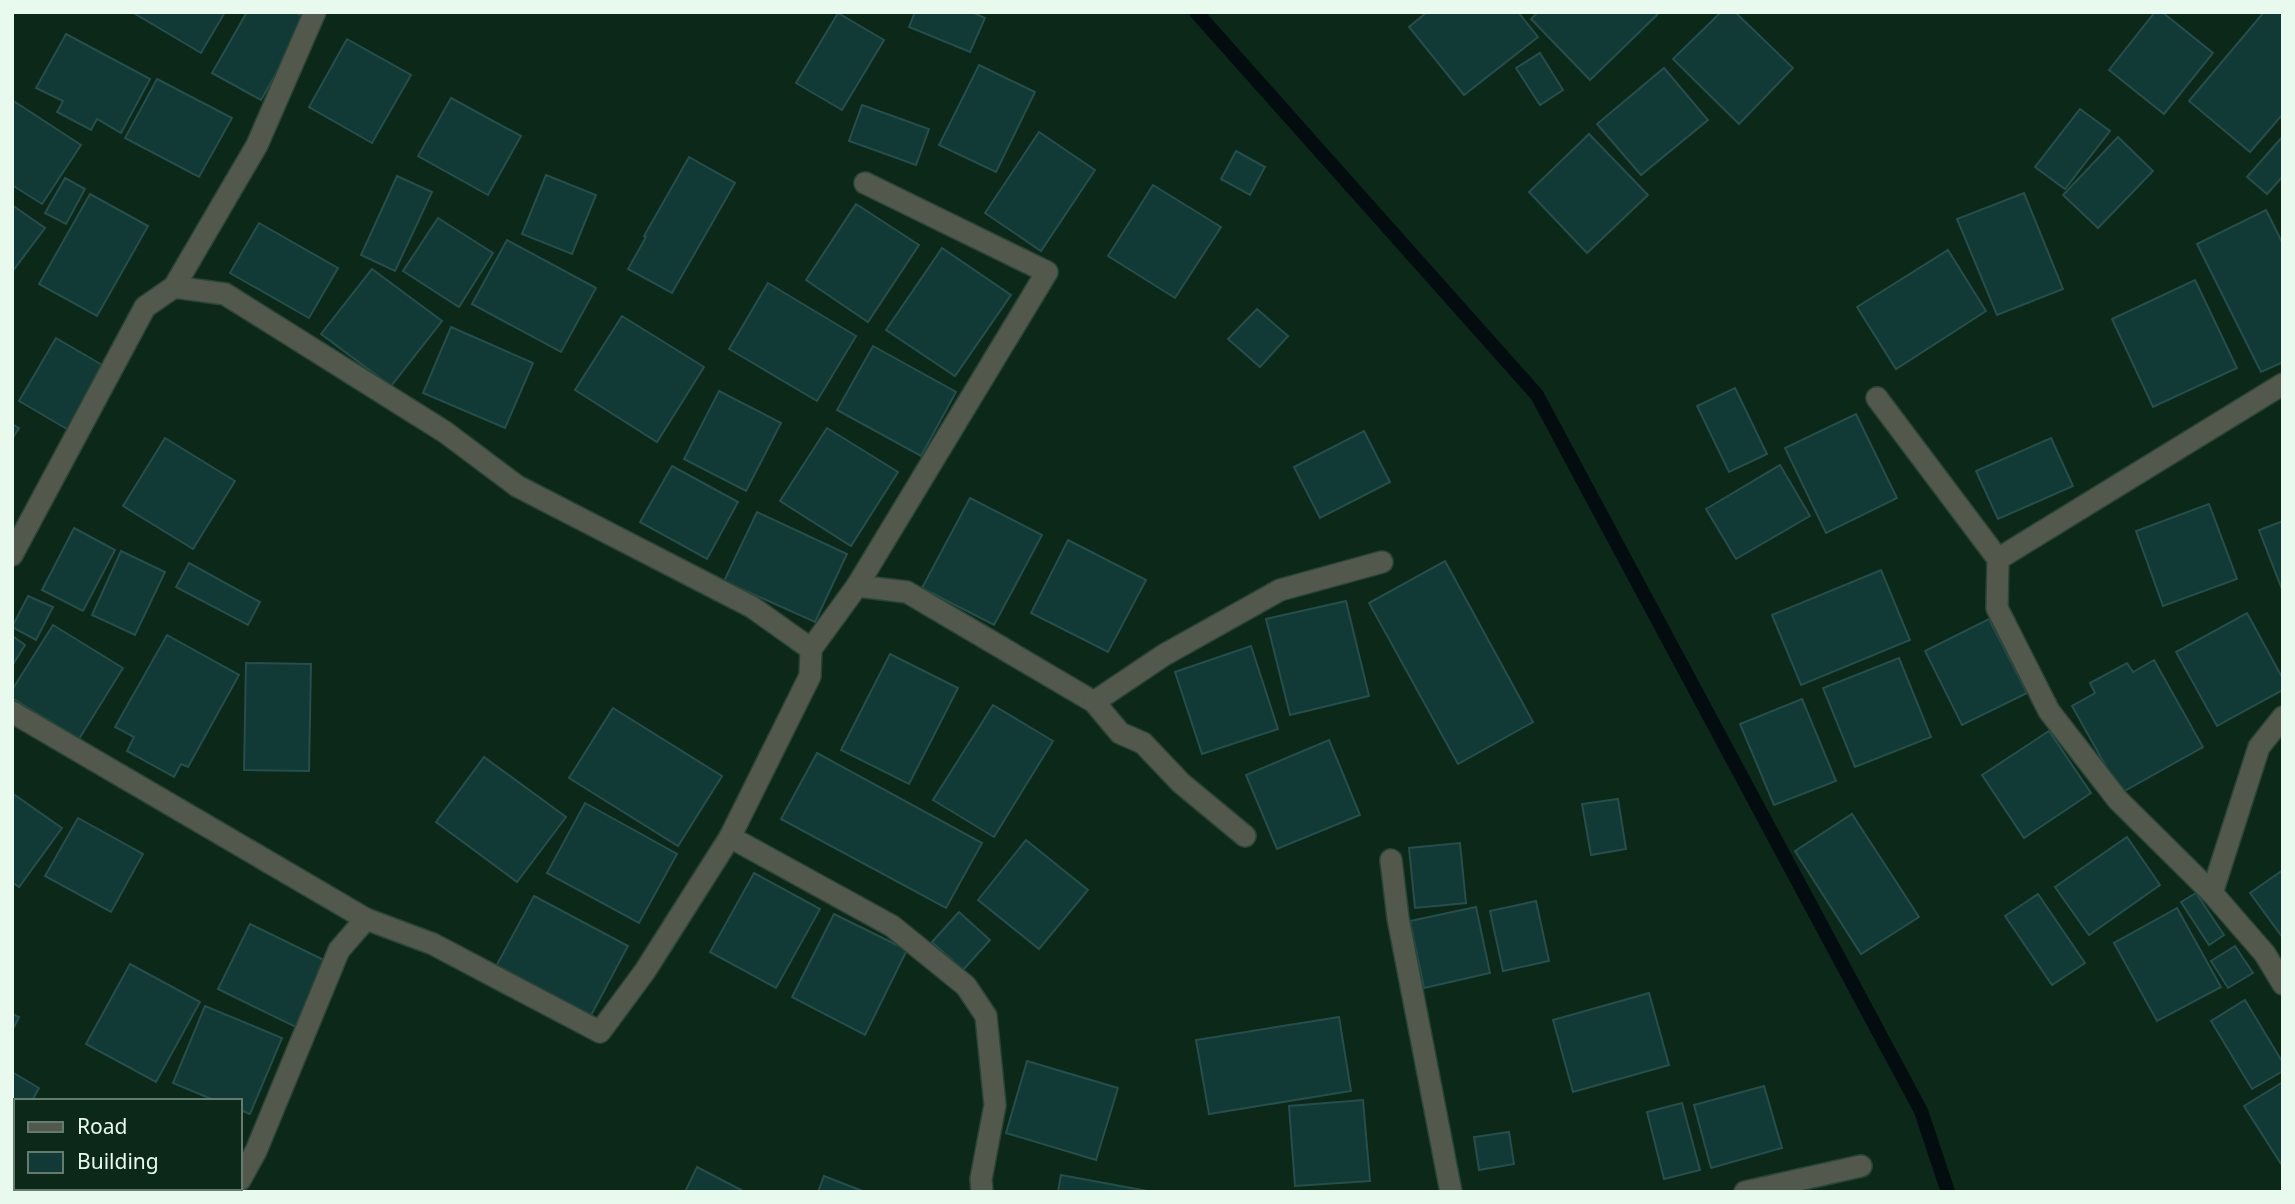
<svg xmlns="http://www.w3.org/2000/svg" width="2295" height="1204" viewBox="0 0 2295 1204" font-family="'Noto Sans',sans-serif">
	<rect width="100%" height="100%" fill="#0b2819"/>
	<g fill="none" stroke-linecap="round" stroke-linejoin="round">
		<!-- stream -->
		<path stroke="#030c0f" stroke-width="14" d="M1196 12 1537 395 1921 1111 1948 1192"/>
	</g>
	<!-- building -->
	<g fill="#113a37" stroke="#264e4a" stroke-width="2">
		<path d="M132 12H225L201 53Z"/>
		<path d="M247 12H295L307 19 261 100 212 73Z"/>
		<path d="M915 12H972L985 18 970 52 909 27Z"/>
		<path d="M1427 12H1518L1538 37 1464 95 1409 27Z"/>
		<path d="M1538 12H1660L1590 80 1531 19Z"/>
		<path d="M1721 12H1735L1793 68 1739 124 1673 59Z"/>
		<path d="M2155 12H2162L2213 53 2164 114 2109 70Z"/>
		<path d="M2264 12H2283V114L2250 152 2189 101Z"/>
		<path d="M838 13 884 40 842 110 796 83Z"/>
		<path d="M66 34 150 79 121 133 97 119 91 130 57 112 63 101 36 88Z"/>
		<path d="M347 39 411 75 372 143 309 107Z"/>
		<path d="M1540 53 1563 90 1540 105 1516 68Z"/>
		<path d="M979 65 1035 92 996 172 939 145Z"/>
		<path d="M1664 68 1708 120 1641 175 1597 124Z"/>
		<path d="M157 79 232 118 199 177 125 138Z"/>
		<path d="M451 98 521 136 488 195 418 156Z"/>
		<path d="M12 100 81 145 42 204 12 185Z"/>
		<path d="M862 105 929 129 916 165 849 141Z"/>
		<path d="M2080 109 2110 131 2065 189 2035 167Z"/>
		<path d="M1039 132 1095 170 1041 251 985 213Z"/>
		<path d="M1589 134 1648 195 1587 253 1529 192Z"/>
		<path d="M2283 136V176L2267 194 2247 177Z"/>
		<path d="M2118 137 2153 171 2098 228 2063 195Z"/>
		<path d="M1236 151 1265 167 1250 195 1221 179Z"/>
		<path d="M689 157 735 183 672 293 628 269 646 237 644 236Z"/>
		<path d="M546 175 596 195 572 254 522 234Z"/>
		<path d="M397 176 432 192 395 271 361 255Z"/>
		<path d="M65 178 85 189 66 224 45 213Z"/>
		<path d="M1153 185 1221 227 1175 298 1108 256Z"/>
		<path d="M2024 193 2063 289 1997 315 1957 219Z"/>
		<path d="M90 194 148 226 97 316 39 284Z"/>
		<path d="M856 204 919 245 868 322 806 280Z"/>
		<path d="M12 205 45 228 12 272Z"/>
		<path d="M2266 210 2283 244V362L2261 372 2197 244Z"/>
		<path d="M438 218 493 253 459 307 403 271Z"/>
		<path d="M259 223 338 268 309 318 230 273Z"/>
		<path d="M507 240 596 288 561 352 472 304Z"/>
		<path d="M942 248 1011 295 955 376 886 330Z"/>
		<path d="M1948 250 1986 311 1896 369 1857 307Z"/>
		<path d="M372 269 442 321 391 386 321 334Z"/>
		<path d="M2195 280 2237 368 2153 407 2112 319Z"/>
		<path d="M768 283 856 336 817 401 729 349Z"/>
		<path d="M1257 309 1288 336 1260 367 1228 339Z"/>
		<path d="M622 316 704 367 657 442 575 390Z"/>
		<path d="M451 327 533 363 505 428 423 393Z"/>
		<path d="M56 338 109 369 72 432 19 401Z"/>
		<path d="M873 346 956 392 921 456 837 410Z"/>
		<path d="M1735 388 1767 454 1729 472 1697 406Z"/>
		<path d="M719 391 781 423 746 491 684 459Z"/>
		<path d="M1856 414 1897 498 1826 533 1785 448Z"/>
		<path d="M12 424 19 428 12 439Z"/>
		<path d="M827 428 898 472 851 546 780 501Z"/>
		<path d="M1364 431 1390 482 1320 518 1294 467Z"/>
		<path d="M165 438 235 481 193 549 123 506Z"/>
		<path d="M2051 438 2073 486 1998 519 1976 471Z"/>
		<path d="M1780 465 1810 516 1736 559 1706 509Z"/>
		<path d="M672 466 738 502 707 559 640 522Z"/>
		<path d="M970 498 1042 535 994 625 922 588Z"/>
		<path d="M2209 504 2237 579 2163 606 2136 531Z"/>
		<path d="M757 512 847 554 815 622 724 581Z"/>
		<path d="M2283 521V592L2259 530Z"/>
		<path d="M74 528 115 550 83 611 42 590Z"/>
		<path d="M1068 540 1146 580 1108 652 1031 613Z"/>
		<path d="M121 551 165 572 135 635 92 615Z"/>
		<path d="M1445 561 1533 722 1458 764 1369 603Z"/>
		<path d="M189 563 260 602 248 625 176 587Z"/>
		<path d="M1881 570 1910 640 1801 685 1772 615Z"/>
		<path d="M28 596 53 607 36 640 12 627Z"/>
		<path d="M1346 601 1369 696 1290 715 1266 619Z"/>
		<path d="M2247 613 2283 679V690L2217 726 2176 652Z"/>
		<path d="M1989 619 2027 693 1962 725 1925 651Z"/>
		<path d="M53 625 123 668 79 739 12 698V690Z"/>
		<path d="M167 635 239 675 188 767 181 764 174 777 127 751 134 737 115 727Z"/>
		<path d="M14 637 25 645 12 666V640Z"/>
		<path d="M1251 646 1278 729 1202 754 1175 672Z"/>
		<path d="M890 654 958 688 909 784 841 750Z"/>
		<path d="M1899 658 1931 737 1855 767 1823 688Z"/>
		<path d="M2154 660 2203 747 2121 793 2072 706 2095 693 2090 683 2127 663 2133 672Z"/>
		<path d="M246 663 311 664 309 771 244 770Z"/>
		<path d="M1802 699 1836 781 1774 805 1740 724Z"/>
		<path d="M993 705 1053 741 994 837 933 800Z"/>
		<path d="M613 708 722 776 678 846 569 778Z"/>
		<path d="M2049 731 2091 793 2024 838 1982 775Z"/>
		<path d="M1329 740 1360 815 1277 849 1246 775Z"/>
		<path d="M817 753 982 843 946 908 781 819Z"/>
		<path d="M484 757 566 817 517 882 436 822Z"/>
		<path d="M12 793 62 828 19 887 12 882Z"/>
		<path d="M1618 799 1626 849 1591 855 1582 804Z"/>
		<path d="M585 803 677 854 639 923 547 873Z"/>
		<path d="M1852 814 1919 917 1861 954 1795 851Z"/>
		<path d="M78 818 143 854 111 912 45 876Z"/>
		<path d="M2127 837 2160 885 2089 935 2055 887Z"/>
		<path d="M1026 840 1088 890 1039 949 978 900Z"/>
		<path d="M1460 843 1466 903 1415 908 1409 848Z"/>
		<path d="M2283 870V938L2250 893Z"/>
		<path d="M754 873 820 909 776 988 710 952Z"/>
		<path d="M2196 893 2224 935 2209 945 2181 902Z"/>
		<path d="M2038 894 2085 963 2052 985 2005 916Z"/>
		<path d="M534 896 628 946 589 1019 495 968Z"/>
		<path d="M1536 901 1549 961 1503 971 1490 911Z"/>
		<path d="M1476 907 1490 973 1424 988 1410 921Z"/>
		<path d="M2177 908 2221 987 2157 1021 2114 943Z"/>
		<path d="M959 912 990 940 963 970 932 942Z"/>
		<path d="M834 914 907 950 865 1035 792 997Z"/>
		<path d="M250 924 332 964 300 1029 218 989Z"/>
		<path d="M2235 946 2253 973 2228 988 2211 961Z"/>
		<path d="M130 964 200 1002 156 1082 86 1044Z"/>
		<path d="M1649 993 1669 1065 1573 1092 1553 1020Z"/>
		<path d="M2245 1000 2283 1063V1071L2252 1089 2211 1021Z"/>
		<path d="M205 1006 282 1038 250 1114 240 1110V1101H216L173 1083Z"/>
		<path d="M12 1014 19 1017 12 1031Z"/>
		<path d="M1339 1017 1351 1091 1209 1114 1196 1040Z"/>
		<path d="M1027 1061 1118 1088 1096 1160 1006 1133Z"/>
		<path d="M12 1072 39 1088 32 1101H16V1114L12 1112Z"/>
		<path d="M2283 1082V1167L2244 1106Z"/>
		<path d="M1764 1086 1782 1148 1711 1168 1694 1105Z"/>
		<path d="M1363 1100 1370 1181 1295 1186 1289 1106Z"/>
		<path d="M1682 1103 1700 1170 1664 1179 1647 1112Z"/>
		<path d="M1509 1132 1514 1164 1479 1170 1474 1137Z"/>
		<path d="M697 1167 745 1192H685Z"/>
		<path d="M1061 1175 1153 1192H1058Z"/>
		<path d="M824 1176 865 1192H818Z"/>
	</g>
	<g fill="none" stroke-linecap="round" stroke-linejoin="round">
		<!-- minor casing -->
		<g stroke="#2a4537" stroke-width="24">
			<g id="minor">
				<path d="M865 183 1047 272 857 586 811 649 810 676 730 837 892 926 966 986 986 1016 995 1105 981 1179 982 1192"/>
				<path d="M174 287 257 145 315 12"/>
				<path d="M1877 398 1998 559 1997 608 2049 711 2118 800 2212 893 2265 954 2283 984"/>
				<path d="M12 555 145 307 174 287 225 294 445 432 517 486 752 607 811 649"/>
				<path d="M1998 559 2283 384"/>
				<path d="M857 586 907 592 1094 702 1120 733 1143 743 1181 783 1245 836"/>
				<path d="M1094 702 1164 655 1280 590 1382 562"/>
				<path d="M12 712 366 919"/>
				<path d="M1391 860 1398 918 1451 1192"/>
				<path d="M2212 893 2259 747 2283 717"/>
				<path d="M240 1180 256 1151 339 950 366 919 433 944 600 1032 645 971 730 837"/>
				<path d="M1745 1192 1861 1166"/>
			</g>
		</g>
		<!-- minor -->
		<use href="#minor" stroke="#52584b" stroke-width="21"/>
	</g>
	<!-- border -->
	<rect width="2295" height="1204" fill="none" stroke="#e8f9ee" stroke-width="28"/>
	<!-- legend -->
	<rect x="14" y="1099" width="228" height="91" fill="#0b2819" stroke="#637c6e" stroke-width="2"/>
	<rect x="28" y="1122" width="35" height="10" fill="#52584b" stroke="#637c6e" stroke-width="2"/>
	<text x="77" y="1134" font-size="21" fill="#e8f9ee">Road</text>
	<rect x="28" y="1152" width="35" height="21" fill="#113a37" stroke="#637c6e" stroke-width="2"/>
	<text x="77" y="1169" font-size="21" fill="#e8f9ee">Building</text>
</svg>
